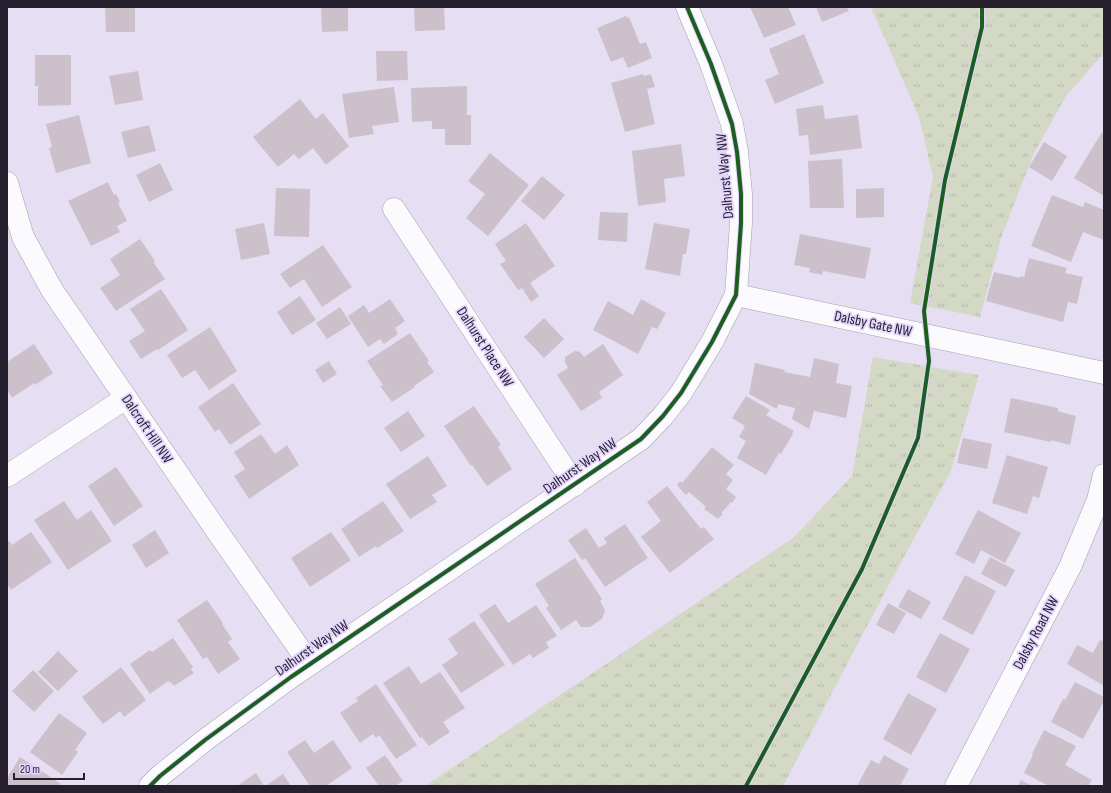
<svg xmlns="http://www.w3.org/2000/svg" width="1111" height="793" viewBox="0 0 1111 793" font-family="'Sofia Sans Condensed',sans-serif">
	<defs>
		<pattern id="park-tufts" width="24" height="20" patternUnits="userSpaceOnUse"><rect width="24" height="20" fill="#d3d9c5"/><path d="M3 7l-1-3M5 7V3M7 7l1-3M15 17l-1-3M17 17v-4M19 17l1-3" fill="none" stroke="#b5baaa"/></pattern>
	</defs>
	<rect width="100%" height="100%" fill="#e6def3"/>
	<!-- park -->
	<g fill="url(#park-tufts)">
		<path d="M871 7H1104V53L1066 96 1033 155 1001 238 980 317 910 303 933 177 919 117Z"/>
		<path d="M873 357 979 375 951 471 894 575 783 786H425L793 538 852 476Z"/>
	</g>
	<!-- building -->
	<g fill="#ccc0cb">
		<path d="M105 7H135V32H106Z"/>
		<path d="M321 7H348V31L322 32Z"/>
		<path d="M414 7H444L445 30 415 31Z"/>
		<path d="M750 7H788L796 25 764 38Z"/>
		<path d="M816 7H847L849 11 822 22Z"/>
		<path d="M626 16 627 18 629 17 640 44 646 42 652 58 628 68 623 57 611 62 597 28Z"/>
		<path d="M804 34 824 83 775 104 765 80 779 74 769 49Z"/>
		<path d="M376 51H407L408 80 377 81Z"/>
		<path d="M35 55H71V105L38 106V86H35Z"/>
		<path d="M138 71 143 100 115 105 109 76Z"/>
		<path d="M643 74 644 76 651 74 655 87 647 89 655 124 625 132 611 83Z"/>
		<path d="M467 86V115H471V145H445V129H432V121L412 122 411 88Z"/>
		<path d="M394 87 399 122 372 126 374 134 349 138 342 94Z"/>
		<path d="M300 99 316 119 323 113 349 146 326 165 313 148 299 159 294 154 278 167 253 137Z"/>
		<path d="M823 105 825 119 858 115 862 148 810 155 808 135 799 136 796 109Z"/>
		<path d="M79 115 91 163 56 173 49 148 52 147 46 124Z"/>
		<path d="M149 125 156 151 128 158 121 132Z"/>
		<path d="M1102 132 1104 134V196L1074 178Z"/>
		<path d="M1044 142 1067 156 1052 181 1029 167Z"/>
		<path d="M681 144 685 176 664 179 666 202 638 206 632 151Z"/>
		<path d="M490 153 529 185 488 236 466 218 485 194 468 181Z"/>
		<path d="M842 159 844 208H810L808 161Z"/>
		<path d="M160 163 173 190 149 202 136 175Z"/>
		<path d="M542 176 565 195 544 220 521 201Z"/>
		<path d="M108 182 114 195 116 194 120 202 118 203 127 221 117 226 120 232 91 246 68 201Z"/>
		<path d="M276 188 310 189 309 237 274 236Z"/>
		<path d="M884 188V217L856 218V189Z"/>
		<path d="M1052 195 1083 207 1085 202 1104 210V240L1083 232 1071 262 1031 246Z"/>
		<path d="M600 212 628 213 627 242 598 240Z"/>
		<path d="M264 223 270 254 241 260 235 229Z"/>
		<path d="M526 223 555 266 530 283 539 296 531 302 522 288 518 290 500 264 506 261 495 244Z"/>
		<path d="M654 223 690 229 686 254H683L680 276 645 269Z"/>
		<path d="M800 234 871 248 865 279 823 271 822 275 809 272 810 268 794 265Z"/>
		<path d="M140 239 155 261 153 262 165 279 116 311 100 288 120 275 110 259Z"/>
		<path d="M323 245 352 287 322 307 304 279 290 288 280 274Z"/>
		<path d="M1029 258 1067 268 1065 273 1083 277 1077 304 1068 302 1063 322 986 301 994 272 1020 278 1021 276 1024 277Z"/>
		<path d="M161 289 188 330 158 350 157 349 141 359 129 341 145 331 130 309Z"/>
		<path d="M300 296 316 320 292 335 277 312Z"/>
		<path d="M390 299 405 321 395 328 398 334 384 344 380 339 368 347 348 316 364 305 369 313Z"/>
		<path d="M641 299 666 313 657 329 652 327 638 354 593 330 608 301 633 315Z"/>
		<path d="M340 307 351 324 327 339 316 323Z"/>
		<path d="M544 318 564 339 544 358 524 337Z"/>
		<path d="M210 327 237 371 209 390 195 370 182 378 167 355Z"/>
		<path d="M410 333 429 361 427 362 434 372 414 386 415 387 392 402 380 386 383 385 367 361Z"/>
		<path d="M34 344 53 373 35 385 34 383 12 398 7 390V362Z"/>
		<path d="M603 344 623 375 599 392 602 398 581 411 557 375 568 368 565 362V357L575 351 580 352 584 357Z"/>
		<path d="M814 358 839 364 836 383 852 386 846 418 814 411 809 429 792 419 795 408 778 404 777 409 749 394 755 363 785 370 784 372 810 377Z"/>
		<path d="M329 361 337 374 323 383 315 370Z"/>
		<path d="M233 383 261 424 230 445 219 429 215 432 198 407Z"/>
		<path d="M746 396 770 410 766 415 794 431 792 433 793 434 781 454 779 453 766 475 737 458 746 441 739 437 745 426 732 418Z"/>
		<path d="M1011 398 1058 408V411L1076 416 1070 445 1051 440V442L1004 432Z"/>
		<path d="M474 406 501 445 498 447 512 469 487 486 472 465 471 466 444 426Z"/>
		<path d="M408 411 425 436 401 452 384 428Z"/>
		<path d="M261 434 275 454 287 445 299 465 249 499 234 476 245 469 234 452Z"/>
		<path d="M963 438 992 444 987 469 957 463Z"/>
		<path d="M712 447 734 465 726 474 733 480 726 489 736 497 732 503 731 502 725 509 721 513 723 514 718 519 704 509 706 507 689 492 686 495 677 485 680 481 682 483Z"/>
		<path d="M1007 455 1048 467 1039 498 1033 496 1027 514 992 503Z"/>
		<path d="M428 456 447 486 432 495 437 502 410 519 386 484Z"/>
		<path d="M116 467 143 506 114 526 88 486Z"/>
		<path d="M667 486 701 529 704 527 714 539 670 573 641 537 661 521 647 502Z"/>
		<path d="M64 501 77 520 91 510 112 541 68 570 34 520Z"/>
		<path d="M383 501 404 531 377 548 376 546 359 557 341 529Z"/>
		<path d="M978 510 1021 533 1005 563 981 550 974 564 955 554Z"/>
		<path d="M625 524 648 558 605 587 585 558 582 560 568 540 586 528 599 548 607 543 604 538Z"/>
		<path d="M155 530 169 553 146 568 132 545Z"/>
		<path d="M31 532 52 562 11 590 7 584V543L9 541 12 545Z"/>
		<path d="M331 532 351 560 310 587 291 558Z"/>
		<path d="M990 557 1015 570 1006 587 981 574Z"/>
		<path d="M575 558 602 599 600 601 605 610 602 619 590 627H581L576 620 561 630 546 608 549 606 535 584Z"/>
		<path d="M965 575 996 591 973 635 942 619Z"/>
		<path d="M908 589 931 602 921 619 898 607Z"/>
		<path d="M207 600 223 623 222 624 232 639 228 642 240 659 218 674 207 657 203 659 177 620Z"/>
		<path d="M888 603 906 613 894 634 876 625Z"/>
		<path d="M495 604 508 623 536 605 557 636 546 642 549 648 533 658 530 654 513 665 479 615Z"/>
		<path d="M474 621 505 665 461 693 442 665 458 654 448 639Z"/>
		<path d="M940 633 970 649 946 693 916 677Z"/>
		<path d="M1104 637V686L1067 664 1077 645 1093 653 1100 640 1102 641Z"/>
		<path d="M173 638 193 667 191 669 194 673 174 686 171 682 170 683 168 681 150 694 130 664 150 650 152 652Z"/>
		<path d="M58 651 78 671 58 691 38 672Z"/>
		<path d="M409 666 421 684 440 672 465 708 443 722 450 732 429 746 422 737 420 738 383 683Z"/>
		<path d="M121 667 146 700 124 717 120 711 103 724 82 697Z"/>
		<path d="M33 670 54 691 34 712 12 691Z"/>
		<path d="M1075 682 1104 697V701L1083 739 1051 722 1063 699 1065 700Z"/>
		<path d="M376 684 417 745 396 759 379 735 376 738 373 734 360 743 340 713 358 701 356 698Z"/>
		<path d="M908 693 937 709 911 755 883 739Z"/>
		<path d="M59 713 87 733 75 750 78 752 62 775 30 752Z"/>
		<path d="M1044 730 1076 746 1065 765 1092 780 1088 786H1049L1024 773 1033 755 1032 754Z"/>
		<path d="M305 740 314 753 333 740 352 768 326 786H310L287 752Z"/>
		<path d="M385 755 403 781 395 786H379L366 768Z"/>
		<path d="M884 755 909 769 900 786H857L871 760 879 764Z"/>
		<path d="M20 757 61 784 59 786H7V778Z"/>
		<path d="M256 773 264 786H237Z"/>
		<path d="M283 774 291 786H265Z"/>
		<path d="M1021 780 1032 786H1018Z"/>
	</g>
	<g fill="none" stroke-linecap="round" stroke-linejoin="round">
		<!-- minor casing -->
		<g stroke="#a59faf" stroke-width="23">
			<g id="minor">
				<path d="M7 183 23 237 52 290 217 531 310 664"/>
				<path d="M394 209 575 485"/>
				<path d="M736 295 1104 373"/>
				<path d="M7 476 126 398"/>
				<path d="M150 786 160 776 205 740 291 677 641 439 663 416 681 393 712 342 736 295 741 223V194L737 152 732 124 711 64 687 7"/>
				<path d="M956 786 1070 567 1098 500 1104 475"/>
			</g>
		</g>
		<!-- minor -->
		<use href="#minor" stroke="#fbfafd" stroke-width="22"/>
		<!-- cycleway casing -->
		<g stroke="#e4d5fc" stroke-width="6">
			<g id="cycleway">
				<path d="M150 786 160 776 205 740 291 677 641 439 663 416 681 393 712 342 736 295 741 223V194L737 152 732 124 711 64 687 7"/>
				<path d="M746 786 862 569 918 438 929 361 924 311 945 180 982 27V7"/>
			</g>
		</g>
		<!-- cycleway -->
		<use href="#cycleway" stroke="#1b5e20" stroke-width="4"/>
	</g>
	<g text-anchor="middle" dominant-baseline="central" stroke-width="3.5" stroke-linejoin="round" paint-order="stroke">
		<!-- street labels -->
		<g font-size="15" fill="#251f2e" stroke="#e4d5fc">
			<text transform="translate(725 176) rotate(-95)">Dalhurst Way NW</text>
			<text transform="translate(873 324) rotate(12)">Dalsby Gate NW</text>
			<text transform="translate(485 347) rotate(57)">Dalhurst Place NW</text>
			<text transform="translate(147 429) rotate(56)">Dalcroft Hill NW</text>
			<text transform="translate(580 466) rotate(-35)">Dalhurst Way NW</text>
			<text transform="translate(1036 633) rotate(-62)">Dalsby Road NW</text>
			<text transform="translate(312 648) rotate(-35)">Dalhurst Way NW</text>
		</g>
	</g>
	<!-- border -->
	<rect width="1111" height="793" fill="none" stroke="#251f2e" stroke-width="16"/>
	<!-- scale -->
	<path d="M14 773v6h70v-6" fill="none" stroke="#251f2e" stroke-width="2"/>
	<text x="20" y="773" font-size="12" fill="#251f2e" stroke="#e4d5fc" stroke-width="3" paint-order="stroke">20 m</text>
</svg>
